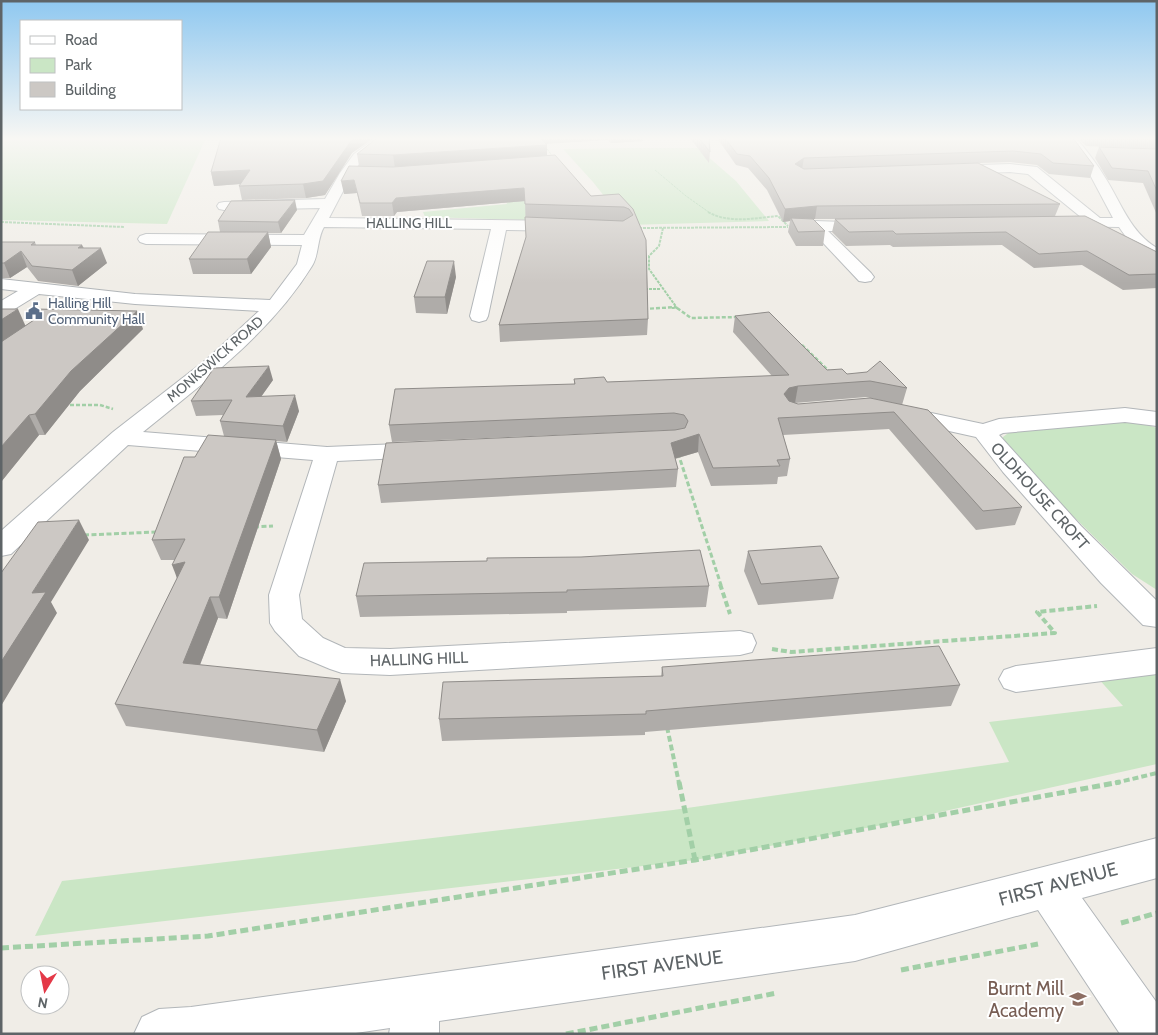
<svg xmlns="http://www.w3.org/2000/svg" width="1158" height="1035" viewBox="0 0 1158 1035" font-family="Cabin,sans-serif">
	<rect width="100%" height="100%" fill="#f0ede7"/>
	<!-- green -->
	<g fill="#cae6c5">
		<path d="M1 138H206L167 224 1 220Z"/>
		<path d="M627 148H698L736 181 769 221 627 225 593 182 563 149Z"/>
		<path d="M495 173 555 221 425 217 423 212 507 204Z"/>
		<path d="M1120 419 1142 423 1157 428V590L1132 574 1010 454 1003 443V437L1015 428Z"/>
		<path d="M1157 651V764L882 825 695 860 35 936 62 881 673 810 1009 762 989 722 1123 706 1087 666Z"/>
	</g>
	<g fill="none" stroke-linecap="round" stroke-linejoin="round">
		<!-- minor casing -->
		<g stroke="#b2b6b9" stroke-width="2">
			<g id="minor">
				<path d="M376 138H389L362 160 352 174 329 218 564 221 569 223 572 226 569 229 564 231 506 230 488 316 486 320 479 322 472 320 470 316 491 229 324 227C317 239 319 255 312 266 270 334 204 382 143 432L327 447 422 443 431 445 434 450 431 455 422 457 337 461 299 595 302 619 323 638 345 648 390 649 740 631 752 634 756 643 752 652 740 655 390 675 342 673 330 669 299 656 275 631 270 623 269 595 313 460 128 445 11 554 1 556V531L113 432 207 359 259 311 135 304 39 294 8 313 1 315V301L18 291 1 289V279L135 294 270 300 297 264 302 245 146 244 140 242 138 239 140 236 146 234 304 235 320 208 224 210 219 209 217 206 219 203 224 202 325 199 340 173 354 154Z"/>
				<path d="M1064 138H1076C1087 151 1097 164 1106 179 1121 203 1131 233 1157 248V260C1140 256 1128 240 1119 227L1056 226 1053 223 1056 220 1082 218 1028 174 1010 172 951 174 945 170 951 166 1010 164 1037 167 1100 218H1113L1088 171Z"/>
				<path d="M815 221 875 223 878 226 875 229 870 231H828L871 273 874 277 871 281 865 282 859 281 810 229 807 226 810 223Z"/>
				<path d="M903 407 983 424 999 419 1125 408 1157 412V426L1125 422 1003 433 999 435 1081 526 1157 601V627L1143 625 1101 583 1003 472 976 437 895 419 891 414 895 409Z"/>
				<path d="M1157 648V674L1016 692 1004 688 999 679 1004 670 1016 666Z"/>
				<path d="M1157 838V878L1082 898 1157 1003V1034H1120L1038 910 855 961 439 1021V1034H389L390 1028 349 1034H134L142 1017 159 1009 191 1007 855 915Z"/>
			</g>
		</g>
		<!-- path-far5 -->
		<g stroke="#a2cfa7" stroke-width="1" stroke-dasharray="2.5 1" stroke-linecap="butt">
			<path d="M545 146 553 157"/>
			<path d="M655 170 686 196 710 213"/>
		</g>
		<!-- path-far4 -->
		<g stroke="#a2cfa7" stroke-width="2" stroke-dasharray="3 1" stroke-linecap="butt">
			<path d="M708 212C729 224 755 218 778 216L788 226"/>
			<path d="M1 222 124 227"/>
			<path d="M639 228 788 227"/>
			<path d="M663 228 659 246 649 256V269L677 308H672"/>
			<path d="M645 289H661"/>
		</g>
		<!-- path-far3 -->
		<g stroke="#a2cfa7" stroke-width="2.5" stroke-dasharray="4 2" stroke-linecap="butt">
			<path d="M677 308 691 318 738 317"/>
			<path d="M644 309 676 307"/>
			<path d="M802 345 830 372"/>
			<path d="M64 405H100L113 409"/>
		</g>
		<!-- path-far2 -->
		<g stroke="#a2cfa7" stroke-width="3" stroke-dasharray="5 2.5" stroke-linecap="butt">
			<path d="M678 453 721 585"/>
			<path d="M254 527 273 526"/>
			<path d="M84 535 158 532"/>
		</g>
		<!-- path-far1 -->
		<g stroke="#a2cfa7" stroke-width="4" stroke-dasharray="6 3" stroke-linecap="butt">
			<path d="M720 584 730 614"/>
			<path d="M772 649 791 652 1055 633 1037 612 1097 606"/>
			<path d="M667 727 679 783"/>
			<path d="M1115 783 1157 773"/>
		</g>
		<!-- path -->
		<g stroke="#a2cfa7" stroke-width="5" stroke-dasharray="8 4" stroke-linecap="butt">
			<path d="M679 782 695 860"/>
			<path d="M1121 923 1157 913"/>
			<path d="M1 948 208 936 695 860 1120 782"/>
			<path d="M901 970 1038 944"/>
			<path d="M566 1034 777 993"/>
		</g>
		<!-- minor -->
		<use href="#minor" fill="#fff" fill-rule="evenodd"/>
	</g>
	<!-- wall -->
	<g fill="#afaca9">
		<path d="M377 138H643V141L611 143 607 140 545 144 547 145V156L591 196 633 209 648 319 647 335 500 342 499 325 526 237 525 201 397 212 394 216H362L357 193 344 194 359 166 357 154Z"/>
		<path d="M690 138H709L710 152 709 163Z"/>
		<path d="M717 138H1073L1094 166 1090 178 1049 174 1037 165 1010 162 833 168 1060 204 1055 216 1157 252V288L1123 290 1082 265 1034 268 1002 245 893 247 890 245 846 246 832 232 835 219H813L825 231 823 246H796L788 232 790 221 783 222 767 190 748 168 736 165Z"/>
		<path d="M1078 138H1157V149L1086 146Z"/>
		<path d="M1099 147 1157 149V215L1143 183 1108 180 1095 158Z"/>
		<path d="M352 153 325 195 306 198 242 200 239 186 240 184 214 186 211 172Z"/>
		<path d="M297 210 281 233H268L271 247 251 274H193L189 259 220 232 218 221Z"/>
		<path d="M1 242H35L36 245H82L84 248 107 263 78 286 38 281 27 267 10 278H1Z"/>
		<path d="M456 277 447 314 416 313 414 297Z"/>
		<path d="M1 309 25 326 34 320 37 316 34 309 143 329 80 391 45 435H39L1 482Z"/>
		<path d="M735 316 827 370 847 374 907 388 902 405 866 397 795 403 798 404 928 410 1022 507 1015 525 976 530 889 429 783 435 790 459 787 476 778 477 777 484 711 486 698 452 675 459 678 469 676 487 381 503 378 485 675 430 392 442 389 425 574 384V379L607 382 772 376 733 332Z"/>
		<path d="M273 380 261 397 299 411 287 442 276 441 281 459 227 619 218 618 200 665 346 701 324 752 126 726 115 704 177 579 174 560H161L152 540 195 457 224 436 220 421 223 415 196 416 191 401Z"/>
		<path d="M748 551 839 578 833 599 758 605 744 571Z"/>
		<path d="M709 586 706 607 567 611V613L360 617 356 596Z"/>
		<path d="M662 667 960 685 951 706 645 732V735L442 741 439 719 661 677Z"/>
	</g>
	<!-- shaded-wall -->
	<g fill="#8f8c89">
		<path d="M355 138H374L352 153 325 195 306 198 303 184 351 141Z"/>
		<path d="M536 138H607V140L536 144Z"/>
		<path d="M611 138H643V141L611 143Z"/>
		<path d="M547 145V157L395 168 393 155Z"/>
		<path d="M804 158 802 169 795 164Z"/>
		<path d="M250 170 253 183 214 186 211 172Z"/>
		<path d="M354 180 357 193 344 194 341 181Z"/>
		<path d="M524 188 525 201 397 212 394 216 392 203 396 198Z"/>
		<path d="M295 200 297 210 281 233 278 222Z"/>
		<path d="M817 206 815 219 792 221 791 218 790 221 783 222 785 209Z"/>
		<path d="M268 232 271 247 251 274 247 259Z"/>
		<path d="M82 245 87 258 101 248 107 263 78 286 72 270 78 248Z"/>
		<path d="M21 251 27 267 10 278 4 263Z"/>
		<path d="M454 261 456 277 447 314 445 297Z"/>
		<path d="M18 309 26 327 1 345V320Z"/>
		<path d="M137 311 143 329 80 391 45 435 35 414 71 371Z"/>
		<path d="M269 366 273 380 250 412 246 397Z"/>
		<path d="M798 386 795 403 787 405 784 394 789 388Z"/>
		<path d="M295 395 299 411 287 442 283 426Z"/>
		<path d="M29 415 39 435 1 482V447Z"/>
		<path d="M699 434 698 452 670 460 671 443Z"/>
		<path d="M276 440 281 459 227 619 219 597Z"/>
		<path d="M79 520 89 540 51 602 57 613 1 706V662L32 593Z"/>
		<path d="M185 562 180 586 172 565Z"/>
		<path d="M210 597 218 618 192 685 183 663Z"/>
		<path d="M340 679 346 701 324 752 317 730Z"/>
	</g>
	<!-- building -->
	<g fill="#ccc8c4" stroke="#8f8c89">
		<path d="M221 138H355L351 141 323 181 303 184 239 186 250 170 211 172Z"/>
		<path d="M377 138H540L547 145 393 155 357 154Z"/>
		<path d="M699 138H709L710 152Z"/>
		<path d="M725 138H1073L1094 166 1053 163 1041 154 1013 151 804 158 795 164 804 169 978 163 1060 204 817 206 785 209 769 178 750 156 737 154Z"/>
		<path d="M1099 147 1157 149V191L1148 171 1112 168Z"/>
		<path d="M555 155 591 196 619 194 633 209 646 240 648 319 499 325 526 237 525 217 623 221 633 215 629 209 624 207 525 204 524 188 396 198 392 203H360L354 180 341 181 349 166 393 167Z"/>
		<path d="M295 200 278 222 218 221 231 201Z"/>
		<path d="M1085 216 1157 252V274L1129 275 1087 251 1039 254 1006 232 896 234 893 231 849 232 835 219Z"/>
		<path d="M791 218 813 219 825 231 798 232Z"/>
		<path d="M208 232H268L247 259H189Z"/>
		<path d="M1 242H35L31 245H82L78 248H101L72 270 32 266 21 251 4 263H1Z"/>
		<path d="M427 261H454L445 297H414Z"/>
		<path d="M1 309H18L1 320Z"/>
		<path d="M34 309 137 311 71 371 35 414 29 415 1 447V342L34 320 38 314Z"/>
		<path d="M769 312 827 370 842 369 847 374 867 372 880 361 907 388 870 381 798 386 789 388 784 394 789 401 798 404 870 398 928 410 1022 507 983 511 894 412 778 418 790 459 777 460 780 466 713 468 699 434 671 443 678 469 378 485 386 443 675 430 685 428 688 421 684 415 674 413 389 425 395 389 575 384 574 379 604 377 607 382 789 375 735 316Z"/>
		<path d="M269 366 246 397 295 395 283 426 220 421 232 400 191 401 214 368Z"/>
		<path d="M208 435 276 440 219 597H210L183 663 340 679 317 730 115 704 185 562 172 565 185 539 152 540 184 457H195Z"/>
		<path d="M79 520 32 593 46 592 1 662V573L38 522Z"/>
		<path d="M821 546 839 578 761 584 748 551Z"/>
		<path d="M700 550 709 586 567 590V592L356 596 364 563 487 561V558L581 557Z"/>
		<path d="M939 646 960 685 646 711V714L439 719 443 682 663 676 662 667Z"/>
	</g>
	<!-- sky -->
	<linearGradient id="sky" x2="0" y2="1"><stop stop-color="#8fc8f0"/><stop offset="0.49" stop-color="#f8f7f4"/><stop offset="1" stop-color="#f8f7f4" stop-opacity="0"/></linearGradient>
	<rect width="1158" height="283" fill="url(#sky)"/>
	<!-- icons -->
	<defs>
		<g id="civic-bare" transform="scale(1.35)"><path d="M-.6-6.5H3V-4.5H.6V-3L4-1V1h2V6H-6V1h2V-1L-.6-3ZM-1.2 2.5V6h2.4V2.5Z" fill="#5c6f8a" stroke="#fff" stroke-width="2.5" paint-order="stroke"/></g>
		<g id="school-bare" transform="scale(1.35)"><path d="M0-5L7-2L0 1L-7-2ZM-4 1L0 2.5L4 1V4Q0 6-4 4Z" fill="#8d6e63" stroke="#fff" stroke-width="2.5" paint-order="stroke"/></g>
	</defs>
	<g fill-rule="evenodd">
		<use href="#civic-bare" x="34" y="311"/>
		<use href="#school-bare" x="1078" y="999"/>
	</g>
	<g text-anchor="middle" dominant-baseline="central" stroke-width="4" stroke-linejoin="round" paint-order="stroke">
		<!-- far-street labels -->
		<g font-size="14" fill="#5e6467" stroke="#fff">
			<text x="409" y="223">HALLING HILL</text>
			<text transform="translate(215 359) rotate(-41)">MONKSWICK ROAD</text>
		</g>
		<!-- far-service labels -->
		<g font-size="14" fill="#4e5e75" stroke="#fff" text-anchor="start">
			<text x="48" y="303">Halling Hill<tspan x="48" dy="16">Community Hall</tspan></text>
		</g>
		<!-- street labels -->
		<g font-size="16" fill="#5e6467" stroke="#fff">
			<text transform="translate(1040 496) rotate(48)">OLDHOUSE CROFT</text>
			<text transform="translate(419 659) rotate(-2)">HALLING HILL</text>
		</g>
		<!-- near-street labels -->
		<g font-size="19" fill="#5e6467" stroke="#fff">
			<text transform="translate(1058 884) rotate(-15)">FIRST AVENUE</text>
			<text transform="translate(662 965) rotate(-8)">FIRST AVENUE</text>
		</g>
		<!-- near-education labels -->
		<g font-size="19" fill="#785e54" stroke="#fff" text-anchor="end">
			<text x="1064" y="988">Burnt Mill<tspan x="1064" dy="22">Academy</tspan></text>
		</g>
	</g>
	<!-- border -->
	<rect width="1158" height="1035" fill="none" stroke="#5e6467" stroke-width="5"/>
	<!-- legend -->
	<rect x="20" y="20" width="162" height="90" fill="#ffffff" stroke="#bfc1c2"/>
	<rect x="30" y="36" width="25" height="8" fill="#ffffff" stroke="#bfc1c2"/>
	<text x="65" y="45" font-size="15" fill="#5e6467">Road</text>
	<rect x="30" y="58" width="25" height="15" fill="#cae6c5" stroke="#bfc1c2"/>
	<text x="65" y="70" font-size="15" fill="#5e6467">Park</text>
	<rect x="30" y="82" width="25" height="15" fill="#ccc8c4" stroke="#bfc1c2"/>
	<text x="65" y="95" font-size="15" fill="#5e6467">Building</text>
	<!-- north arrow -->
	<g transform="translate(45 990) rotate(190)"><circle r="24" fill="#ffffff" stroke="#bfc1c2"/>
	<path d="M0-4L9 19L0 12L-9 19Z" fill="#e43948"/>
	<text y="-8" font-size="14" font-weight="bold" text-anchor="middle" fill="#5e6467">N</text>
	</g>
</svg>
